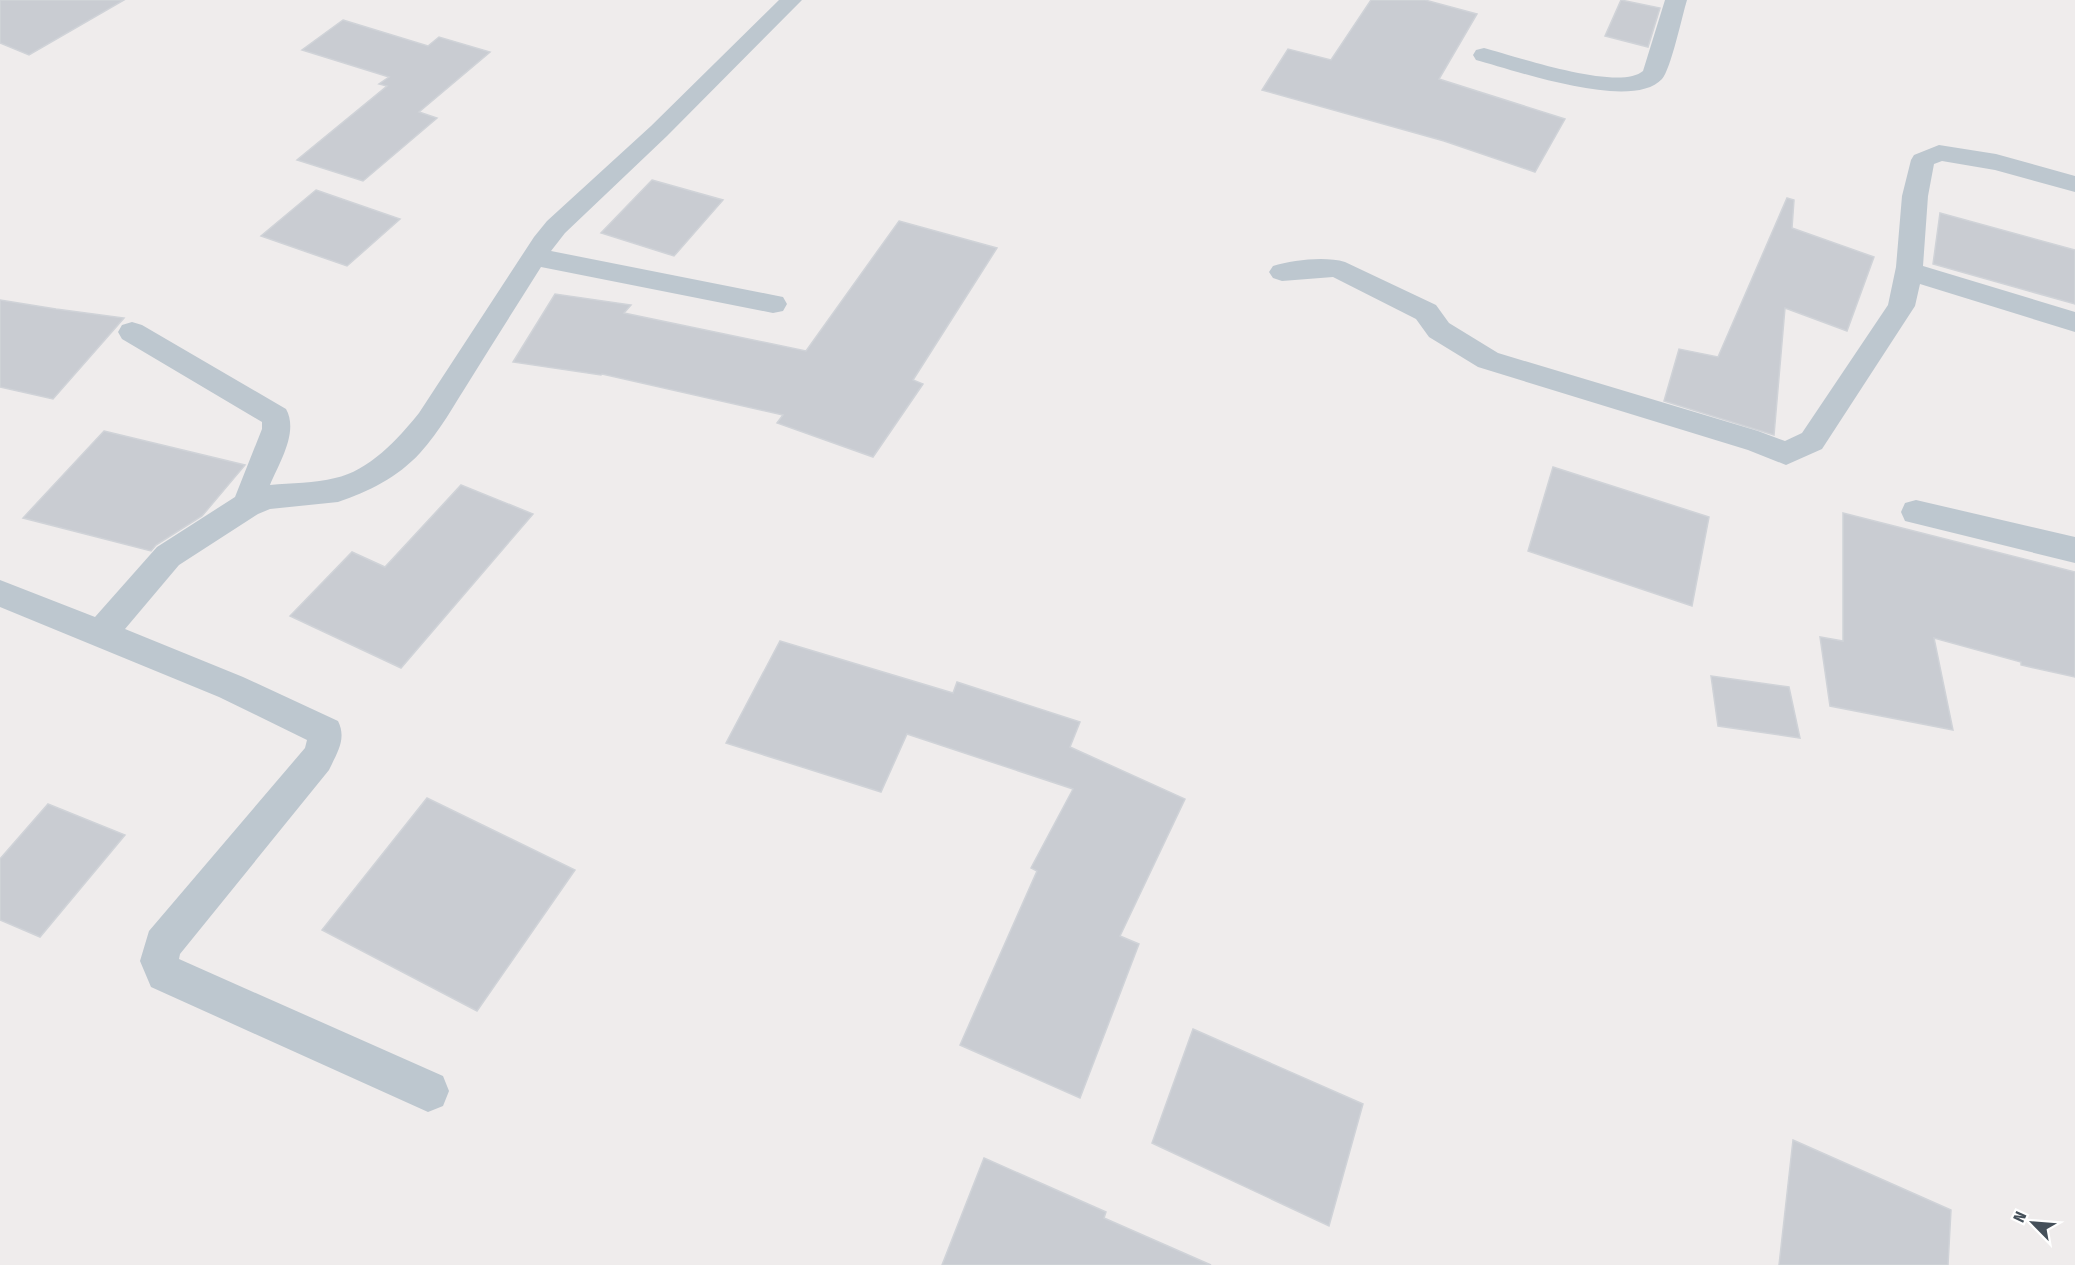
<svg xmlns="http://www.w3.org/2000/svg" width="2075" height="1265" viewBox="0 0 2075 1265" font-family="'Fira Sans Condensed',sans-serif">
	<rect width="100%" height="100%" fill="#efecec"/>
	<!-- building -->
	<g fill="#c9ccd2" stroke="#d0d3d8" stroke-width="1.5">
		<path d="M0 0H124L29 55 0 43Z"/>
		<path d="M1371 0H1425L1477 14 1439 79 1565 119 1535 172 1444 141 1262 90 1288 49 1331 60Z"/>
		<path d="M1621 0 1660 8 1648 47 1605 36Z"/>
		<path d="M343 20 428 46 439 37 490 52 419 112 437 118 363 181 297 160 387 86 379 84 389 77 302 50Z"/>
		<path d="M652 180 723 200 674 256 601 233Z"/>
		<path d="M316 190 400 219 347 266 261 236Z"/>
		<path d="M1787 198 1794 200 1792 228 1874 257 1847 331 1785 308 1774 435 1664 401 1679 349 1718 357Z"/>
		<path d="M1940 213 2075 250V304L1933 264Z"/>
		<path d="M899 221 997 248 913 380 923 384 873 457 777 423 783 415 602 374 601 375 513 362 555 294 631 305 624 313 806 351Z"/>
		<path d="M0 300 56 309 124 318 53 399 0 387Z"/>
		<path d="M104 431 245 465 202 516 156 545 151 551 23 518Z"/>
		<path d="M1553 467 1709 517 1692 606 1528 551Z"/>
		<path d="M461 485 533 514 401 668 290 616 352 552 385 567Z"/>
		<path d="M1843 513 2075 572V677L2021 665V662L1934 638 1953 730 1830 706 1820 637 1843 641Z"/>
		<path d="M780 641 953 693 957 682 1080 722 1070 747 1185 799 1120 936 1139 944 1080 1098 960 1045 1037 871 1031 868 1073 789 907 734 881 792 726 743Z"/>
		<path d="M1711 676 1789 687 1800 738 1718 726Z"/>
		<path d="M427 798 575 870 477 1011 322 930Z"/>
		<path d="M48 804 125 835 40 937 0 920V859Z"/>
		<path d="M1193 1029 1363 1104 1329 1226 1152 1143Z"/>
		<path d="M1793 1140 1951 1210 1948 1265H1779Z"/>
		<path d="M984 1158 1106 1212 1104 1218 1211 1265H942Z"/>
	</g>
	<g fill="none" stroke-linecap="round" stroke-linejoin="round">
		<!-- street -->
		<g fill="#bdc7cf" fill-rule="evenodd">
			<path d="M779 0H802L667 136 565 233 551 251 773 295 783 297 787 304 783 311 773 313 541 267C517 305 493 343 470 380 454 405 440 431 420 453 398 477 368 492 338 502L270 509 258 514 179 565 125 629 243 677 338 721C347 739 337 753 329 770L180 954 179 959 443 1076 449 1091 443 1106 428 1112 151 987 140 961 149 931 305 748 307 740 219 697 0 607V580L95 617 157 547 235 497 262 429V422L122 339 118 332 122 325 132 322 142 325 286 409C299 432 279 463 270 485 291 483 315 483 335 478 369 471 398 439 419 413L534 237 547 221 651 126Z"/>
			<path d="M1665 0H1687C1682 16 1671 69 1662 79 1632 112 1514 70 1476 60L1473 55 1476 50 1484 48C1515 56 1619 92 1643 71Z"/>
			<path d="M1939 145 1996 154 2075 176V192L1995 170 1942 161 1934 164 1928 196 1923 266 2075 312V332L1920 284 1915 306 1822 449 1786 465 1748 450 1478 367 1429 337 1416 319 1333 277 1282 281 1273 278 1269 272 1273 266C1293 260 1325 256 1345 262L1436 305 1449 323 1498 353 1758 431 1785 441 1802 433 1888 305 1896 267 1902 196 1911 160 1914 155Z"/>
			<path d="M1916 500 2075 537V563L1905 521 1901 512 1905 503Z"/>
		</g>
	</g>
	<!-- north arrow -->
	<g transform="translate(2033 1223) rotate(295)" stroke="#ffffff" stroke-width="4.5" paint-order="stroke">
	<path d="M0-4.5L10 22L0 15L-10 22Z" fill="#45505a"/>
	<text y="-9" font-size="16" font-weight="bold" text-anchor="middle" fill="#45505a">N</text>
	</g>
</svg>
